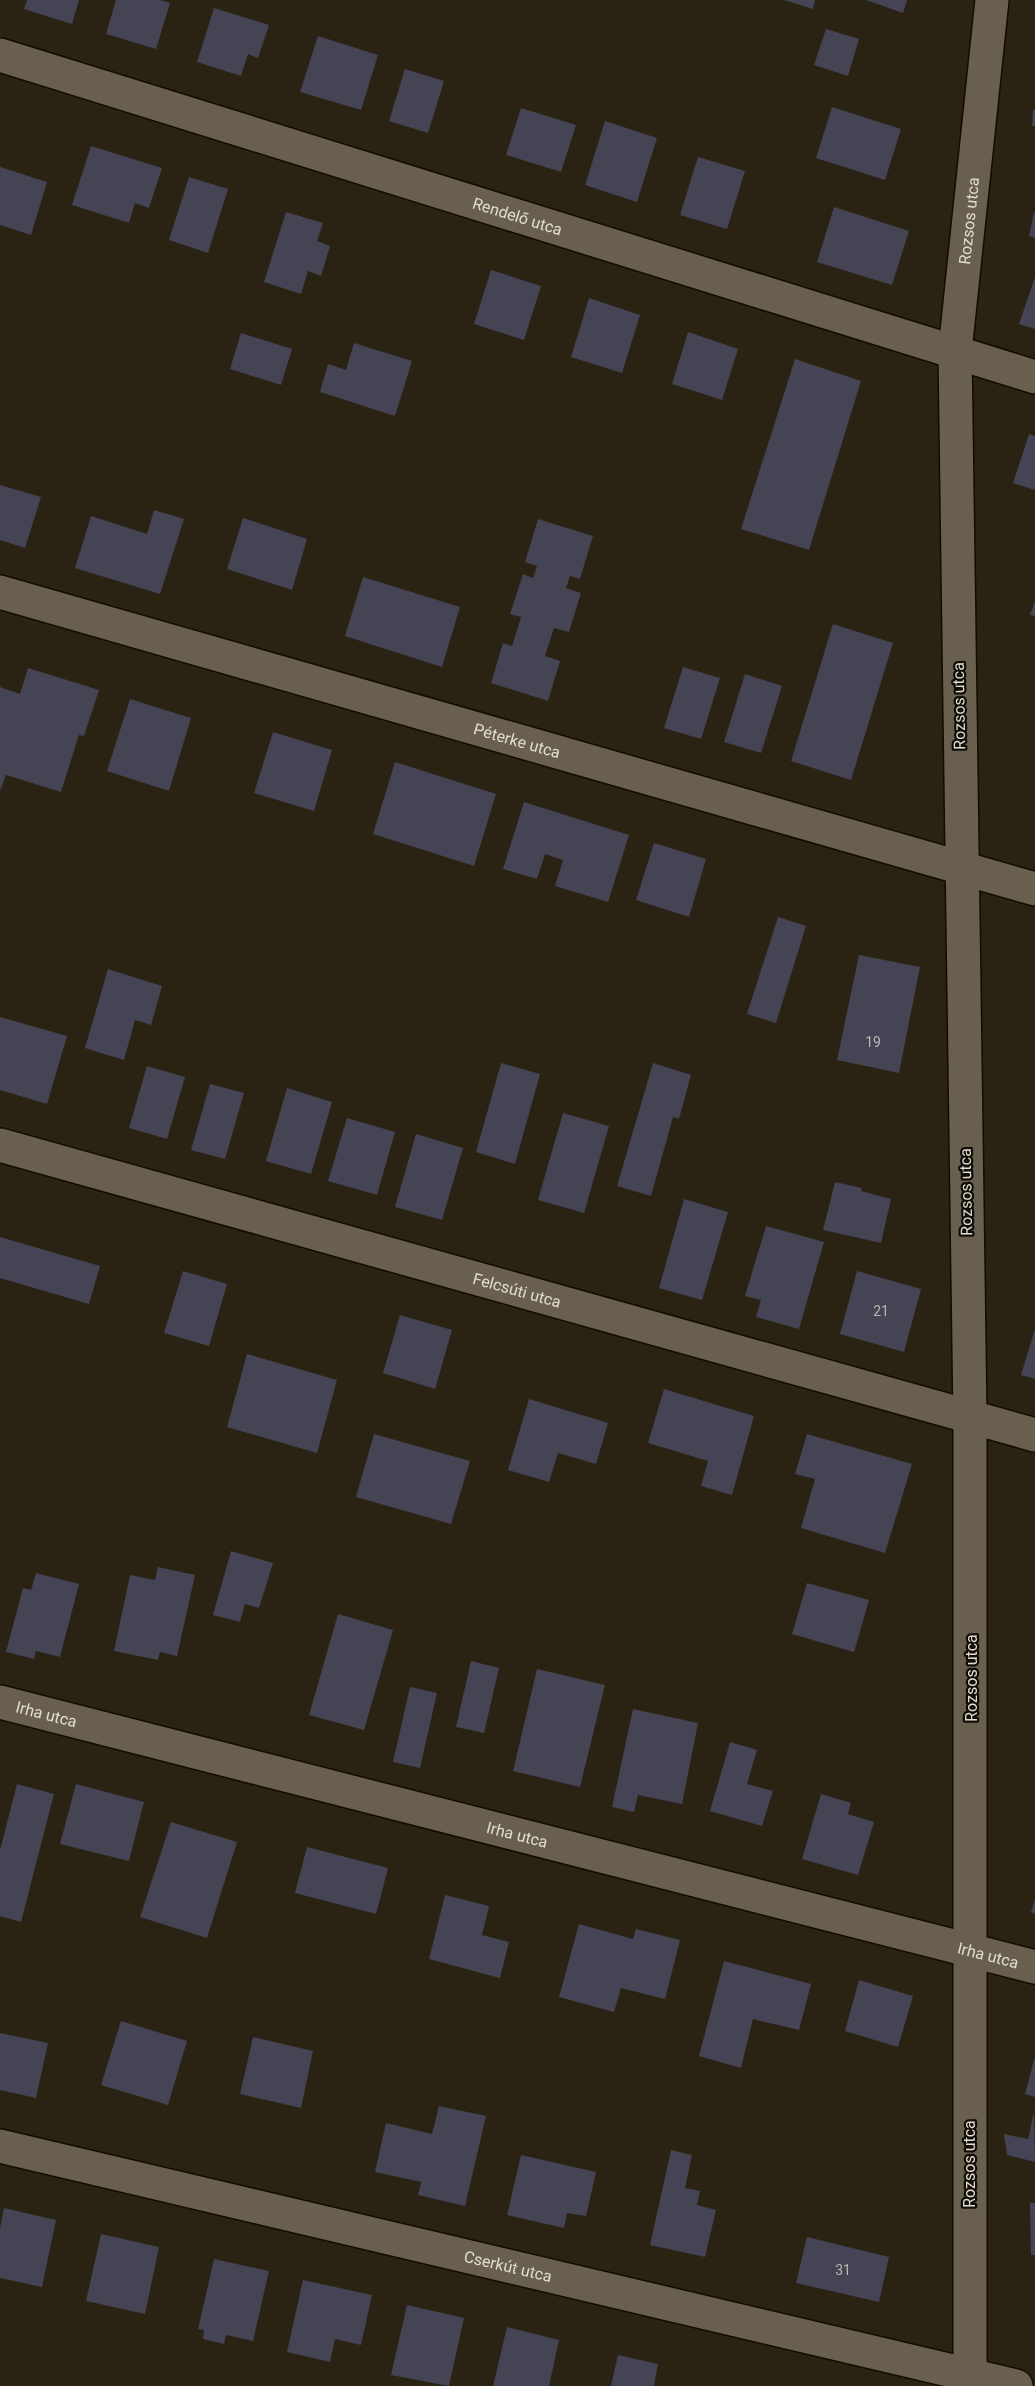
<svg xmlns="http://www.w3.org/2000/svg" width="1035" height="2386" viewBox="0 0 1035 2386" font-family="Roboto,sans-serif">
	<rect width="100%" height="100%" fill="#2a2213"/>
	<!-- building -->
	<g fill="#445">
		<path d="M27 0H79L72 24 24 9Z"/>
		<path d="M116 0H160L170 3 156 49 106 34Z"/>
		<path d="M784 0H815L813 9Z"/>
		<path d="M866 0H907L903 13Z"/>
		<path d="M214 8 269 25 258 58 248 54 241 76 197 62Z"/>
		<path d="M826 29 859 39 848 76 814 65Z"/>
		<path d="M318 36 378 55 361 110 300 92Z"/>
		<path d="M405 69 444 81 428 133 389 121Z"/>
		<path d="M832 107 901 129 885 180 816 158Z"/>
		<path d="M521 108 576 125 561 172 506 155Z"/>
		<path d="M1033 110H1035V126H1032Z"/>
		<path d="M605 121 657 138 637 202 585 185Z"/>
		<path d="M91 146 162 168 149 208 135 203 129 223 72 205Z"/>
		<path d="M698 157 745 171 727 229 680 215Z"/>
		<path d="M0 167 47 182 31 235 0 225Z"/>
		<path d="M189 177 228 189 208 253 169 240Z"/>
		<path d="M834 207 909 231 892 285 817 262Z"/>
		<path d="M286 212 323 223 317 241 330 246 321 276 308 271 301 294 264 282Z"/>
		<path d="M1034 212H1035V238L1029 236Z"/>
		<path d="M491 270 541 286 524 340 474 324Z"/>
		<path d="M1035 277V329L1019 324Z"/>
		<path d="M589 298 640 315 622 373 571 357Z"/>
		<path d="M688 332 738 349 722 400 672 384Z"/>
		<path d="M241 333 292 349 281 385 230 369Z"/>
		<path d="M354 343 412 361 395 416 320 392 328 364 346 370Z"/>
		<path d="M795 359 861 381 809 550 741 529Z"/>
		<path d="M1029 434 1035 436V490L1013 483Z"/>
		<path d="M0 485 41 497 25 548 0 540Z"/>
		<path d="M154 510 184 519 160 594 75 568 91 516 147 534Z"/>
		<path d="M243 518 307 539 292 590 227 569Z"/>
		<path d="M538 519 593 536 580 579 570 576 566 588 581 593 569 632 554 628 545 656 560 661 548 701 491 683 503 643 512 646 521 617 510 614 523 574 533 578 537 566 525 562Z"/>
		<path d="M363 577 460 607 442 667 345 636Z"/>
		<path d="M1035 601V616L1030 615Z"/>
		<path d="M833 624 893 643 851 780 791 761Z"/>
		<path d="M683 667 720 678 701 739 664 728Z"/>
		<path d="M28 668 99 690 84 736 79 735 61 792 6 775 0 791V687L20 694Z"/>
		<path d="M745 674 782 686 761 753 724 742Z"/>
		<path d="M130 699 191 718 169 791 107 771Z"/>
		<path d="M273 732 332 750 314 811 254 793Z"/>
		<path d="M395 762 496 794 474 866 373 834Z"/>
		<path d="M524 802 629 835 608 902 555 886 563 860 545 854 537 879 503 869Z"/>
		<path d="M654 843 706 859 689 917 636 900Z"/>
		<path d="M778 917 806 926 776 1023 747 1014Z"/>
		<path d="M859 955 920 967 899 1073 837 1060Z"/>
		<path d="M108 969 162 986 151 1025 135 1020 124 1060 85 1048Z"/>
		<path d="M0 1017 67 1036 47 1104 0 1090Z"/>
		<path d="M501 1063 540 1074 515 1164 476 1152Z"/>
		<path d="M653 1063 691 1075 679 1119 673 1117 651 1196 617 1186Z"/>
		<path d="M147 1066 185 1077 167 1139 129 1128Z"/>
		<path d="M210 1084 244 1093 225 1159 191 1150Z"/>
		<path d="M287 1088 332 1102 311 1174 266 1161Z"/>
		<path d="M563 1113 609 1126 584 1213 538 1200Z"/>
		<path d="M347 1118 395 1132 377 1195 328 1181Z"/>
		<path d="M416 1134 463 1148 442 1220 395 1207Z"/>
		<path d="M835 1182 862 1188 861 1191 891 1199 881 1243 823 1230Z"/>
		<path d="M684 1199 728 1212 702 1300 659 1288Z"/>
		<path d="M766 1226 824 1242 799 1329 756 1317 761 1300 745 1296Z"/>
		<path d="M0 1237 100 1266 89 1304 0 1278Z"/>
		<path d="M183 1271 227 1284 209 1346 164 1333Z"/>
		<path d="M857 1271 921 1289 904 1352 840 1334Z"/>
		<path d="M400 1315 452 1330 435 1389 383 1373Z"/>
		<path d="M1035 1329V1379L1021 1375Z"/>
		<path d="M247 1354 337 1380 317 1453 227 1427Z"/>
		<path d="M664 1389 754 1416 732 1495 701 1486 708 1461 648 1443Z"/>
		<path d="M529 1399 608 1423 596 1464 558 1453 549 1482 508 1470Z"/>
		<path d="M374 1434 470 1461 451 1524 356 1497Z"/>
		<path d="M807 1434 912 1464 885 1553 801 1528 815 1479 795 1474Z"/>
		<path d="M231 1551 273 1563 259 1608 245 1604 240 1622 213 1615Z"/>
		<path d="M158 1567 195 1575 177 1656 160 1652 158 1660 114 1651 130 1575 155 1580Z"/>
		<path d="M36 1573 79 1584 60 1657 36 1651 34 1659 6 1652 23 1588 31 1590Z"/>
		<path d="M807 1583 869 1600 854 1652 792 1634Z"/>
		<path d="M338 1614 393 1630 364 1730 309 1715Z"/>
		<path d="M471 1661 499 1668 484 1733 456 1727Z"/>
		<path d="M537 1669 605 1685 580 1787 513 1771Z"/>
		<path d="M410 1687 437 1693 420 1768 393 1762Z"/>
		<path d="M633 1709 698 1723 682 1804 638 1795 634 1812 612 1807Z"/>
		<path d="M730 1742 757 1750 747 1784 773 1791 762 1826 710 1811Z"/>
		<path d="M17 1784 54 1794 21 1922 0 1916V1850Z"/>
		<path d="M76 1784 144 1802 129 1861 60 1844Z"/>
		<path d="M821 1794 851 1803 848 1814 874 1822 858 1875 802 1859Z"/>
		<path d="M171 1822 237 1842 207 1938 140 1917Z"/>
		<path d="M307 1847 388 1868 376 1914 295 1893Z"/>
		<path d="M445 1895 489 1906 482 1935 509 1942 500 1978 429 1959Z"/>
		<path d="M1035 1899V1914L1031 1912Z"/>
		<path d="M579 1924 633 1939 636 1929 680 1940 665 1999 621 1988 614 2012 559 1997Z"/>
		<path d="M724 1961 811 1984 799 2030 753 2019 741 2068 699 2056Z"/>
		<path d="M859 1980 913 1996 898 2047 845 2031Z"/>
		<path d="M121 2021 187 2041 168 2105 101 2085Z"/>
		<path d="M0 2033 48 2043 36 2098 0 2090Z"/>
		<path d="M253 2037 313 2051 301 2108 240 2094Z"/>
		<path d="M1035 2056V2097L1025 2094Z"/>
		<path d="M439 2106 486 2116 465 2206 418 2195 421 2182 375 2172 386 2123 432 2134Z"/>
		<path d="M1034 2112 1035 2162 1007 2155 1004 2134 1028 2139Z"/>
		<path d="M671 2150 692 2155 685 2188 700 2191 697 2205 716 2210 705 2257 650 2245Z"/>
		<path d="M521 2155 596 2172 586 2216 567 2213 564 2228 507 2215Z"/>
		<path d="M1030 2203H1035V2255H1031Z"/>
		<path d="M4 2208 56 2220 42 2287 0 2278V2228Z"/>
		<path d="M101 2234 159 2247 145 2314 86 2301Z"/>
		<path d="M807 2237 889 2257 879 2302 796 2283Z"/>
		<path d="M214 2259 269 2271 253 2341 226 2335 224 2344 203 2339 204 2330 198 2329Z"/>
		<path d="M303 2280 372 2295 361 2345 335 2339 330 2362 287 2352Z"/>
		<path d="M407 2305 464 2318 449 2386 391 2375Z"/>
		<path d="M507 2327 559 2340 549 2386H493Z"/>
		<path d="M618 2355 658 2364 654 2386H611Z"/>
	</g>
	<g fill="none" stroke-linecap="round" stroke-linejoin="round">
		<!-- minor casing -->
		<g stroke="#120c01" stroke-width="36">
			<g id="minor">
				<path id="s1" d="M0 55 1035 377"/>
				<path id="s2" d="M0 592 1035 889"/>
				<path id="s3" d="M0 1145 1035 1435"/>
				<path id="s4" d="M0 1702 1035 1967"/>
				<path id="s5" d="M0 2146 1016 2386"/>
				<path id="s6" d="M970 2386V1417L955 351 992 0"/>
			</g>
		</g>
		<!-- minor -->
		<use href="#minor" stroke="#685f4e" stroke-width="33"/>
	</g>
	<g text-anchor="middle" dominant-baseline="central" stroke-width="4.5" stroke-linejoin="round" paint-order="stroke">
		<!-- number labels -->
		<g font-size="14" fill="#bab6b3">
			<text x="873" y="1042">19</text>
			<text x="881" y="1311">21</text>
			<text x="843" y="2270">31</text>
		</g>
		<!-- street labels -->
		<g font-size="16" fill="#e1dcd2" stroke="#100c06">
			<text stroke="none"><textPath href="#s1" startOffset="542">Rendelő utca</textPath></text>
			<text stroke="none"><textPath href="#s6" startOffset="2166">Rozsos utca</textPath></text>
			<text transform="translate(959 706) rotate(-91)">Rozsos utca</text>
			<text stroke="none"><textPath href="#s2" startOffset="538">Péterke utca</textPath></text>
			<text transform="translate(966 1192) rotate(-91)">Rozsos utca</text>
			<text stroke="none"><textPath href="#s3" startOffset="537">Felcsúti utca</textPath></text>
			<text transform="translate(971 1678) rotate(-90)">Rozsos utca</text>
			<text stroke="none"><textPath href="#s4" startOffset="48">Irha utca</textPath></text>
			<text stroke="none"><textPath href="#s4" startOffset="534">Irha utca</textPath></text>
			<text stroke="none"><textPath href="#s4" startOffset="1020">Irha utca</textPath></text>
			<text transform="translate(969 2164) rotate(-90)">Rozsos utca</text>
			<text stroke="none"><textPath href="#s5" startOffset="522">Cserkút utca</textPath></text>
		</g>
	</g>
</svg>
